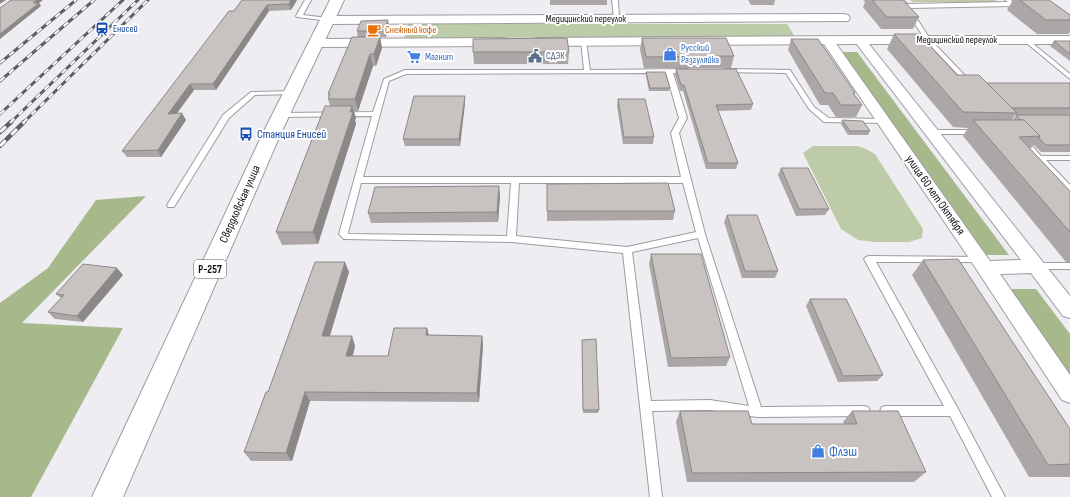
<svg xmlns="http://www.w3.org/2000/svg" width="1070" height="497" viewBox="0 0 1070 497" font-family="'Sofia Sans Condensed',sans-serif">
	<rect width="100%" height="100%" fill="#ededf2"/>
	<!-- green -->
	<g fill="#becba9">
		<path d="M910 0H995L998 2H913Z"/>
		<path d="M408 24H787L795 37 404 38Z"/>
		<path d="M813 146H857L864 148 875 154 923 229 922 238 909 242H875L858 240 841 229 803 153Z"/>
	</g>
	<!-- forest -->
	<g fill="#a7b88b">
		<path d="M841 52H857L1009 255H985Z"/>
		<path d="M146 196 22 323 123 328 31 497H0V303L48 268 96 200Z"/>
		<path d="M1006 289H1036L1070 334V379Z"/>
	</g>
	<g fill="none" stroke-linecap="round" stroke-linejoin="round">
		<!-- lane casing -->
		<g stroke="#9c9ca1" stroke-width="2">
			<g id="lane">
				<path d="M305 0H311L303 15 328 18 330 19V21L297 17 296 16Z"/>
				<path d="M612 0H618L619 19 614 18Z"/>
				<path d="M897 0H903L907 4 1008 2 1005 0H1011L1016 4 1013 6 910 8 930 39 971 82 972 83 969 85 967 84 926 41 904 7Z"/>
				<path d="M1026 38 1070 74V79L1024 41 1023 40Z"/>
				<path d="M581 40 586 41 590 70 688 69 691 71 688 73H673L687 118 679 133 705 234 761 407 864 406 868 407 870 411 868 415 864 416 757 417 710 410 652 411 662 497H650L623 253 511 242 344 239 339 234 372 116 281 117 277 115 281 113 373 112 384 79 405 70H584ZM666 73 679 118 671 133 681 177H363L389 81 406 74ZM361 183H511L507 236 349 234 348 233ZM519 183H683L696 232 627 247 516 236ZM698 238 749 406 710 400 651 401 632 252Z"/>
				<path d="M725 69 790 70 814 107 829 118 884 119 888 121 884 123 824 122 809 109 786 73 723 72V70Z"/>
				<path d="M292 91 295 93 294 94 255 95 229 118 174 207H168L167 205 223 115 251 92Z"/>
				<path d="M929 130H976L980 132 976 134H929Z"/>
				<path d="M1020 139H1026L1041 156H1070V160H1046L1070 185V193L1067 192 1020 143Z"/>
				<path d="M869 256 982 257 984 259 982 261 979 262H876L957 407 1005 497H992L950 416H886L882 415 880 411 882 407 886 406H944L864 259 866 257Z"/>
				<path d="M1036 263H1070V269H1036L1033 268 1031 266 1033 264Z"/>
			</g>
		</g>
		<!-- street casing -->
		<g stroke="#9c9ca1" stroke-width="2">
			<path id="street" d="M860 36H1070V44H869L1070 296V318L1063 316 1031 273 1000 274 1070 375V403L1062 400 973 264 822 41 824 38H832L990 261 1021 260 856 43 854 40 856 37Z"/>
		</g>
		<!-- secondary casing -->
		<g stroke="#9c9ca1" stroke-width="2">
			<g id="secondary">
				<path d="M843 14 848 15 850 18 848 21 328 24 323 23 321 20 323 17 328 16Z"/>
				<path d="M860 36 865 37 867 40 865 43 860 44 538 46 533 45 531 42 533 39 538 38Z"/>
				<path d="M503 38 508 39 510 42 508 45 503 46 316 47 311 46 309 43 311 40 316 39Z"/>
			</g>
		</g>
		<!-- highway casing -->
		<g stroke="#9c9ca1" stroke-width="2">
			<path id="highway" d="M330 0H344L281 133 123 497H92L263 133Z"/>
		</g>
		<!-- lane -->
		<use href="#lane" fill="#fff" fill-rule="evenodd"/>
		<!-- street -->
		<use href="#street" fill="#fff" fill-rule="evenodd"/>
		<!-- secondary -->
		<use href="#secondary" fill="#fff" fill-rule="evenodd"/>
		<!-- highway -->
		<use href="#highway" fill="#fff" fill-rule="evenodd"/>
		<!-- rail-far1 casing -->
		<g stroke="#5f5f62" stroke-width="3">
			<g id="rail-far1">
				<path d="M0 63 76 0"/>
				<path d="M0 81 94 0"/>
				<path d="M0 114 123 0"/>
				<path d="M10 123 138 0"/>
				<path d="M23 123 148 0"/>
			</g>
		</g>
		<!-- rail casing -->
		<g stroke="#5f5f62" stroke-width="4.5">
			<g id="rail">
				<path d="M0 132 11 122"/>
				<path d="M0 146 24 122"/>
			</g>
		</g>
		<!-- rail-far1 -->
		<use href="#rail-far1" stroke="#fff" stroke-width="2" stroke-dasharray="6" stroke-linecap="butt"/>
		<!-- rail -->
		<use href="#rail" stroke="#fff" stroke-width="3" stroke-dasharray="8" stroke-linecap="butt"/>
	</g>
	<!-- wall -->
	<g fill="#aca7a6" fill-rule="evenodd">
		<path d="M242 0H297L291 10 269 11 216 90H194L177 113 186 120 161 157H127L122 151Z"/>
		<rect x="550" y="0" width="57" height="5"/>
		<path d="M748 0H775L774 5H751Z"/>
		<path d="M863 0H903L919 17 913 29H881L863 7 865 2Z"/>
		<path d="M1013 0H1049L1070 15V32L1068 34H1037L1007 10Z"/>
		<path d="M389 26 386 37H380L382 48 376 66H373L358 111H354L356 118 355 120 356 124 318 244 282 245 276 232 330 106 328 99 329 97 328 94 358 37 357 31Z"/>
		<path d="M894 34 957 75 987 83H1070V152H1041L1034 145 1030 149 1070 191V262H1066L963 136 968 128 953 127 887 49ZM1015 115H1041H1016L1013 120H1012Z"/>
		<path d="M642 38 734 56 731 68H644L640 50Z"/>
		<path d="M791 39 855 93 854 95 862 105 856 117H836L828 105H820L788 50Z"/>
		<path d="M1054 41H1070V61L1050 46Z"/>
		<path d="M473 52H569L568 64H474Z"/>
		<path d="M676 69 753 104 751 110 718 111 738 163 736 169H706L683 91H680L675 75Z"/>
		<path d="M646 72 670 88 669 91H649L646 76Z"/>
		<path d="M618 99 654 137 653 144H623L617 106Z"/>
		<path d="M465 103 460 146H405L403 139Z"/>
		<path d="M842 120 870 131 868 135H848L841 124Z"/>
		<path d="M781 168 829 209 825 215 796 216 778 175Z"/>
		<path d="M547 184 675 211 673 220 547 221Z"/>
		<path d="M500 196 498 222 371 223 368 213Z"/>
		<path d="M727 215 778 271 775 278H742L724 222Z"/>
		<path d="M651 254 730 357 726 366 668 367 649 264Z"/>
		<path d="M923 260 1070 429V477H1029L912 275Z"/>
		<path d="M349 272 330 336 355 346 353 356H388L427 328 429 335 482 336 483 345 479 402 310 401 292 461H251L244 452 268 392Z"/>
		<path d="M123 275 83 322 55 319 48 312 61 298 56 294Z"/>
		<path d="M810 299 883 375 877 381 838 382 806 306Z"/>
		<path d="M582 340 599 410 598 413H583Z"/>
		<path d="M680 411 752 424H844L843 422 852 411 926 472 914 482H687L676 422Z"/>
	</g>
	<!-- shaded-wall -->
	<g fill="#8c8887">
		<path d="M0 0H6L0 4Z"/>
		<path d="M37 0H43L39 3 41 6 0 39V34L33 3Z"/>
		<path d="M291 0H297L291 10 289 4Z"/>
		<path d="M267 5 269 11 216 90 213 84Z"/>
		<path d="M388 20 389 26 386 37 384 31Z"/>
		<path d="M380 37 382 48 376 66 374 54Z"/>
		<path d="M370 54 373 66 358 111 355 99Z"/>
		<path d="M190 84 194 90 172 120 168 114Z"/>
		<path d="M465 96V103L460 146 459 139Z"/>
		<path d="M352 106 356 118 355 120 356 124 318 244 313 232Z"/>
		<path d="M182 113 186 120 161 157 158 150Z"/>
		<path d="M499 186 500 196 498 222 497 212Z"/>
		<path d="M345 262 349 272 327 345 322 336Z"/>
		<path d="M117 268 123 275 83 322 77 316Z"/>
		<path d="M427 328 429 338 426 335Z"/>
		<path d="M352 336 355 346 350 365 346 356Z"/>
		<path d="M482 336 483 345 479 402 477 393Z"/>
		<path d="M305 392 310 401 292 461 286 453Z"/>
	</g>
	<!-- building -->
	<g fill="#c8c2c1" stroke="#8c8887">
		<path d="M11 0H37L33 3H39L0 34V8Z"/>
		<path d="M242 0H291L289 4 267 5 213 84H190L168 114 182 113 158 150 122 151 229 11H234Z"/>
		<path d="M872 0H903L919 17H887Z"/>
		<path d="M1020 0H1049L1070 15V20H1046Z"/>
		<path d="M388 20 384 31H357L361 21Z"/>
		<path d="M894 34H919L957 75H979L1017 113 963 112Z"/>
		<path d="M352 37H380L374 54H370L355 99H328L330 94H328Z"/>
		<path d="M567 38 569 52H473V39Z"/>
		<path d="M642 38H726L734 56 646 57Z"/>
		<path d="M791 39H818L855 93H853L862 105H841L833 93H825Z"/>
		<path d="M1054 41H1070V54Z"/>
		<path d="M676 69H736L753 104 716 105 738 163H708L684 85H681Z"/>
		<path d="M646 72H665L670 88H650Z"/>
		<path d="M987 83H1070V108H1012Z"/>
		<path d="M414 96H465L459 139H403Z"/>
		<path d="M618 99H645L654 137H624Z"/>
		<path d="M325 106H352L350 112H353L313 232H276Z"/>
		<path d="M1016 115H1070V145H1046L1039 138 1040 136 1024 120H1021Z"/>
		<path d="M842 120 863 121 870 131H850Z"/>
		<path d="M973 120H1024L1040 136 1019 137 1070 191V232Z"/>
		<path d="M781 168H808L829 209H799Z"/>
		<path d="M668 183 675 211H547V184Z"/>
		<path d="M499 186 497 212 368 213 375 187Z"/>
		<path d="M727 215H757L778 271H745Z"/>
		<path d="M651 254H701L730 357 671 358Z"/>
		<path d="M958 259 1070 429V464L1048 465 923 260Z"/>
		<path d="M315 262H345L322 336H352L346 356H388L394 328H427L426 335 482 336 477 393 305 392 286 453 244 452 266 392H268Z"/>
		<path d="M83 264 117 268 77 316 48 312 64 295 56 294Z"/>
		<path d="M810 299H846L883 375 843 376Z"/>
		<path d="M596 339 599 410H583L582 340Z"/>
		<path d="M680 411H748L752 424H857L852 411H898L926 472 692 473Z"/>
	</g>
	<!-- icons -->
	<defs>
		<g id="station-bare" transform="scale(1.08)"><path d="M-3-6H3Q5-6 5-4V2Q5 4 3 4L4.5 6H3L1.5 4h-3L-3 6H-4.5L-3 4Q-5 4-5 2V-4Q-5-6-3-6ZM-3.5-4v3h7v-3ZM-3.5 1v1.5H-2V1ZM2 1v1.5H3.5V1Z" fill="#1a4fb4" stroke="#fff" stroke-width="2.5" paint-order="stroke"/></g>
		<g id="cafe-bare" transform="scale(1.08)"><path d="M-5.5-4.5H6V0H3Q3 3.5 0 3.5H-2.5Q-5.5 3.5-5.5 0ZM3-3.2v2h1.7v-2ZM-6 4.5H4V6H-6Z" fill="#e8710a" stroke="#fff" stroke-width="2.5" paint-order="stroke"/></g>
		<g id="shop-bare" transform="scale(1.08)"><path d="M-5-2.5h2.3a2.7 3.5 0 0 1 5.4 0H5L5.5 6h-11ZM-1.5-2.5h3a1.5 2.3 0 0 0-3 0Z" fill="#3f7fe0" stroke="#fff" stroke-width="2.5" paint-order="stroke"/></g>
		<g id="civic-bare" transform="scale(1.08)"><path d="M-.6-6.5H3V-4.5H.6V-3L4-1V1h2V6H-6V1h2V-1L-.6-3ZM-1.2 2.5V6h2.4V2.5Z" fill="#5c6f8a" stroke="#fff" stroke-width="2.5" paint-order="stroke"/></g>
		<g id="supermarket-bare" transform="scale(1.08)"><path d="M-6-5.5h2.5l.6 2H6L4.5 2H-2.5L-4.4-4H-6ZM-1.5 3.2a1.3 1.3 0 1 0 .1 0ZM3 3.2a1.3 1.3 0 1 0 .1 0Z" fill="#3f7fe0" stroke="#fff" stroke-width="2.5" paint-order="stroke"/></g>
		<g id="bus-bare" transform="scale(1.08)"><path d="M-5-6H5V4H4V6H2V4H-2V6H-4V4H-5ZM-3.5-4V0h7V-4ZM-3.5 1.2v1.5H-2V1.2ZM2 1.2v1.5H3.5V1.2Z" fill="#1a4fb4" stroke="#fff" stroke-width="2.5" paint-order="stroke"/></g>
	</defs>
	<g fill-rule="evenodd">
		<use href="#station-bare" x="102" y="29"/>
		<use href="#cafe-bare" x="374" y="30"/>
		<use href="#shop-bare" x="670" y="54"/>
		<use href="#civic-bare" x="535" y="56"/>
		<use href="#supermarket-bare" x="414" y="57"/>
		<use href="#bus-bare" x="246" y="134"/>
		<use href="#shop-bare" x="818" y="451"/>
	</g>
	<g text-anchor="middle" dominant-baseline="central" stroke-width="4" stroke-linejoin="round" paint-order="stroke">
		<!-- far-street labels -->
		<g font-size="10" fill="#111113" stroke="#fff">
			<text x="586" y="19">Медицинский переулок</text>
			<text x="957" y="40">Медицинский переулок</text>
		</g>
		<!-- far-transit labels -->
		<g font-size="10" fill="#164399" stroke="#fff" text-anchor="start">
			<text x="113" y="29">Енисей</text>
		</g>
		<!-- far-food labels -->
		<g font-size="10" fill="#c56008" stroke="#fff" text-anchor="start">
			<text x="385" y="30">Снежный кофе</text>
		</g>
		<!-- far-shop labels -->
		<g font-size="10" fill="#366cbe" stroke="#fff" text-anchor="start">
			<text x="681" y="48">Русский<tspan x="681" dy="12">Разгуляйка</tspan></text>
			<text x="425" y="57">Магнит</text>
		</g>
		<!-- far-service labels -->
		<g font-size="10" fill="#4e5e75" stroke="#fff" text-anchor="start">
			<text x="546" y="56">СДЭК</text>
		</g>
		<!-- shield labels -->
		<rect fill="#fff" stroke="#58585a" stroke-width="1" x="194" y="260" width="32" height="18" rx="3"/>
		<g font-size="11" font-weight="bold" fill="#111113">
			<text x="210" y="269">Р-257</text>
		</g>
		<!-- transit labels -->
		<g font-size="12" fill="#164399" stroke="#fff" text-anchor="start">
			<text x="257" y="134">Станция Енисей</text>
		</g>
		<!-- street labels -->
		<g font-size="12" fill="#111113" stroke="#fff">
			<text transform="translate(935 195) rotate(55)">улица 60 лет Октября</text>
			<text transform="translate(240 204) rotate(-66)">Свердловская улица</text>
		</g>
		<!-- near-shop labels -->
		<g font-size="14" fill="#366cbe" stroke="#fff" text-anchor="start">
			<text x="829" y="451">Флэш</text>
		</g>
	</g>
</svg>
